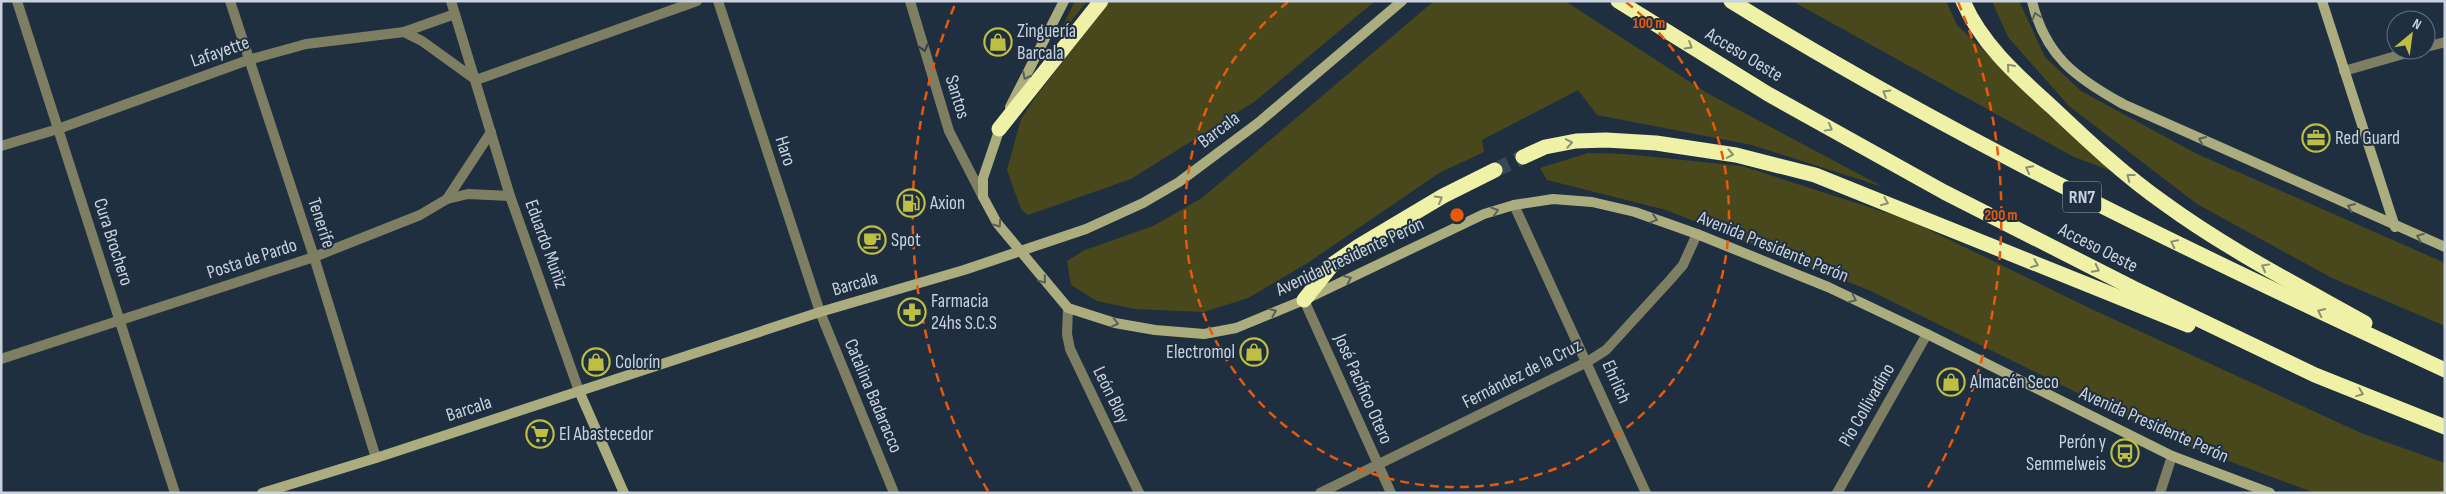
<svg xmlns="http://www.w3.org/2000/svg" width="2446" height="494" viewBox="0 0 2446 494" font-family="'Sofia Sans Condensed',sans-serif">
	<rect width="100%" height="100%" fill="#202f40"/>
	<!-- green -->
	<g fill="#48481c">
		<path d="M1075 1H1087L1055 42Z"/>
		<path d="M1110 1H1375L1254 102 1131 179 1028 215 1021 209 1007 170 1021 119 1037 95Z"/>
		<path d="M1434 1H1565L1707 93 1883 187 1752 145 1597 115 1578 90 1482 140 1484 152 1439 173 1306 264 1248 298 1204 312 1135 309 1097 301 1071 285 1067 261 1085 250 1153 226 1202 198Z"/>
		<path d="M1792 1H1946L1957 25 2111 171 2072 156Z"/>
		<path d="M1992 1H2019L2045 57 2081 91 2197 154 2445 263V326L2332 278 2197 204 2069 106 2008 37Z"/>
		<path d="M1588 153 1624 154 1742 166 1909 220 2085 306 2361 433 2445 463V493H2315L2175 441 1871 291 1666 210 1547 180 1540 168Z"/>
	</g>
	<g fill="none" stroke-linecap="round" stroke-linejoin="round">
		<!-- highway-tunnel -->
		<path stroke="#394758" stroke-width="15" stroke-dasharray="15 8" stroke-linecap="butt" d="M1495 170 1523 157"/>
		<!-- street -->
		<g stroke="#7e7f62" stroke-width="10">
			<path d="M17 1 175 493"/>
			<path d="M230 1 314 257 376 458"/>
			<path d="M451 1 510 196 579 391"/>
			<path d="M718 1 820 312 894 493"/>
			<path d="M910 1 949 131 983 197"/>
			<path d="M404 32 422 41 476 80 697 1"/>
			<path d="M2426 47 2445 42"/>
			<path d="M2344 71 2417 50"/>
			<path d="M1 146 58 129 248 60 306 44 404 32 455 14"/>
			<path d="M447 199 491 132"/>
			<path d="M1514 205 1646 493"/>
			<path d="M1304 300 1391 493"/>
			<path d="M1068 308 1067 334 1070 349 1139 493"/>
			<path d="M1 359 314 257 420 215 447 199 468 194 510 196"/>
			<path d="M1320 493 1587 362 1606 350 1670 280 1683 265 1697 234"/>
			<path d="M1837 493 1927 334"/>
			<path d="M2160 493 2172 456"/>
		</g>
		<!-- secondary -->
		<g stroke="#abad7e" stroke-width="10">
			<path d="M2032 1C2045 56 2076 78 2123 104L2445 247"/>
			<path d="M2322 1 2395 227"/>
			<path d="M1010 107 1064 1"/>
			<path d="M1001 125 983 178V197L997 223 1068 308 1115 323 1155 330 1204 334 1236 328 1304 300 1484 214 1514 205 1553 199 1592 202 1635 212 1697 234 1828 287 1927 334 2172 456 2270 493"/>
			<path d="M579 391 624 493"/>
			<path d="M262 493 376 458 820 312 964 270 1086 229 1143 203 1179 182 1258 123 1402 1"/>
		</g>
		<!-- highway -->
		<g stroke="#eff1a7" stroke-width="15">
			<path d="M1618 1 1768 94 1944 192 2133 288 2315 375 2445 427"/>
			<path d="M1731 1C1959 142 2201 257 2445 370"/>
			<path d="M1963 1C1981 44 2019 77 2052 107 2088 141 2124 175 2164 203 2227 249 2297 285 2365 323"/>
			<path d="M999 129 1101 1"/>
			<path d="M1523 157 1545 147 1576 141 1606 140 1656 143 1736 155 1815 175 2188 325"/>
			<path d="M1304 300 1333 264 1359 246 1443 196 1495 170"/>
		</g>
	</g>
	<!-- one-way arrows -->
	<defs><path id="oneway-chevron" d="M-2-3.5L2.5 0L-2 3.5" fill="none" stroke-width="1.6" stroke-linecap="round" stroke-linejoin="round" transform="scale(1.25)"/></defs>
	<g stroke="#586159">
		<use href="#oneway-chevron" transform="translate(2036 16) rotate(-108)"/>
		<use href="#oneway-chevron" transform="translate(1026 76) rotate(117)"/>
		<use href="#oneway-chevron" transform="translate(2202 140) rotate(-156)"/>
		<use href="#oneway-chevron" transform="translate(2351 207) rotate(-156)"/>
		<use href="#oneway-chevron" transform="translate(1495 211) rotate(-18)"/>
		<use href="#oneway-chevron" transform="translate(1654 219) rotate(19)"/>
		<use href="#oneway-chevron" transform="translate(998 224) rotate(55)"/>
		<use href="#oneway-chevron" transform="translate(2420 237) rotate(-158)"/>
		<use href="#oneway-chevron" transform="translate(1348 279) rotate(-25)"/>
		<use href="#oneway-chevron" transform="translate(1043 280) rotate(51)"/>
		<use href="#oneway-chevron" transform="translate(1853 299) rotate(25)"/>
		<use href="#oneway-chevron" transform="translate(1273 312) rotate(-22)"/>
		<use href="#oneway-chevron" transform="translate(1115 323) rotate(14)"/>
	</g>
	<g stroke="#889074">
		<use href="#oneway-chevron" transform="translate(1689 46) rotate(31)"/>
		<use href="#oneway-chevron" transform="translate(2010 67) rotate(-131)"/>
		<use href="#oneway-chevron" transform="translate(1886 93) rotate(-150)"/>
		<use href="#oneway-chevron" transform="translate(1829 128) rotate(29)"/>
		<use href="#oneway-chevron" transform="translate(1569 143) rotate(-10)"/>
		<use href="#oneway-chevron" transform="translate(1730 154) rotate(10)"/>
		<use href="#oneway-chevron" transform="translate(2029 169) rotate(-152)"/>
		<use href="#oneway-chevron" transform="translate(2130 177) rotate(-142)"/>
		<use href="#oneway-chevron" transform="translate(1439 199) rotate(-30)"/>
		<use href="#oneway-chevron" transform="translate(1885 202) rotate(22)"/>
		<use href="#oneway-chevron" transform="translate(2174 243) rotate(-154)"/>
		<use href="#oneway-chevron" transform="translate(2035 264) rotate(22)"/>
		<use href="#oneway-chevron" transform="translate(2265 267) rotate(-151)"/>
		<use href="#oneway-chevron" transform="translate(2096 269) rotate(27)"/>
		<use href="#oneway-chevron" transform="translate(2321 312) rotate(-155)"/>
		<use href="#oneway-chevron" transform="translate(2360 393) rotate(22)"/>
	</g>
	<use stroke="#333f47" href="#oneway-chevron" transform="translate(924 48) rotate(73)"/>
	<!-- distance rings -->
	<g fill="none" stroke="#e8590c" stroke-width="2.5" stroke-dasharray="9 6">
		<path d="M1626 2A272 272 0 1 1 1288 2"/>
		<path d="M988 491A544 544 0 0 1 956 2M1958 2A544 544 0 0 1 1926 491"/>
	</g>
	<!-- icons -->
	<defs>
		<g id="shop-ring" transform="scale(1.4375)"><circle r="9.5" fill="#202f40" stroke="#bebf42" stroke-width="1.5"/><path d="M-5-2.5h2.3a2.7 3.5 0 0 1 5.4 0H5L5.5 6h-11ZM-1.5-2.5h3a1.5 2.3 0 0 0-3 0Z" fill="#bebf42"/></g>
		<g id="office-ring" transform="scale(1.4375)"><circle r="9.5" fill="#202f40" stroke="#bebf42" stroke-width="1.5"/><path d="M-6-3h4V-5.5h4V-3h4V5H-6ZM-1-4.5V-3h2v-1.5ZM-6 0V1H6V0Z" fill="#bebf42"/></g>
		<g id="fuel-ring" transform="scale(1.4375)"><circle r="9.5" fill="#202f40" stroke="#bebf42" stroke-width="1.5"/><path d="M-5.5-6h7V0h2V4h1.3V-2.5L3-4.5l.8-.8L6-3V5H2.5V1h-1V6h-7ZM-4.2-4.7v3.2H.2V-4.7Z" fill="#bebf42"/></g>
		<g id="cafe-ring" transform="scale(1.4375)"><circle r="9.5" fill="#202f40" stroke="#bebf42" stroke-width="1.5"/><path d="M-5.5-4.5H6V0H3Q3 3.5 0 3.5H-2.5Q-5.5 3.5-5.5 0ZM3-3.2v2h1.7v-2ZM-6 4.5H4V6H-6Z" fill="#bebf42"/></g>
		<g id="pharmacy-ring" transform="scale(1.4375)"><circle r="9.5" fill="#202f40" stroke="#bebf42" stroke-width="1.5"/><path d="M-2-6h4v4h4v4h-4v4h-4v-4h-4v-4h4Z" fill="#bebf42"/></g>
		<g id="supermarket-ring" transform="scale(1.4375)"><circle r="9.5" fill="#202f40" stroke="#bebf42" stroke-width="1.5"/><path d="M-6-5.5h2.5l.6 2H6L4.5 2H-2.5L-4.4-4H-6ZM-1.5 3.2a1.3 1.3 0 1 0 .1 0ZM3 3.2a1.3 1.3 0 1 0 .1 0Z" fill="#bebf42"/></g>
		<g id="bus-ring" transform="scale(1.4375)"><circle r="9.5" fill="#202f40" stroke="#bebf42" stroke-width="1.5"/><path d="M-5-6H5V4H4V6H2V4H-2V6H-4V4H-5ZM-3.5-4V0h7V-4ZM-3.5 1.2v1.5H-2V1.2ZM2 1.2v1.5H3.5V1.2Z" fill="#bebf42"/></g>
	</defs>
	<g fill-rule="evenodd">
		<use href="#shop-ring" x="998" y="42"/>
		<use href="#office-ring" x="2316" y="138"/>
		<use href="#fuel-ring" x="911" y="203"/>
		<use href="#cafe-ring" x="872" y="240"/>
		<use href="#pharmacy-ring" x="912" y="312"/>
		<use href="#shop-ring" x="1254" y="352"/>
		<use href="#shop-ring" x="596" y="362"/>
		<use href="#shop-ring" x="1951" y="382"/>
		<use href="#supermarket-ring" x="540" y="434"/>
		<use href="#bus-ring" x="2125" y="453"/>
	</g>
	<g text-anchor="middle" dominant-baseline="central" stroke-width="4" stroke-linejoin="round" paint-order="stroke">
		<!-- shield labels -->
		<rect fill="#202f40" stroke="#96a1af" stroke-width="1" x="2063" y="181.5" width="38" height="31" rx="4"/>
		<g font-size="18" font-weight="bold" fill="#c9d2de">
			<text x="2082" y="197">RN7</text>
		</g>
		<!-- poi labels -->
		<g font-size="19" fill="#c9d2de" stroke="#202f40" text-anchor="start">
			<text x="1017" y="31">Zinguería<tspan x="1017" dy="22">Barcala</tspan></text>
			<text x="2335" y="138">Red Guard</text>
			<text x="930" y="203">Axion</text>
			<text x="891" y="240">Spot</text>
			<text x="931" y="301">Farmacia<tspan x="931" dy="22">24hs S.C.S</tspan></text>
			<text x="1235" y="352" text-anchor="end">Electromol</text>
			<text x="615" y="362">Colorín</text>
			<text x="1970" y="382">Almacén Seco</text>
			<text x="559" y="434">El Abastecedor</text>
			<text x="2106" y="442" text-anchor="end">Perón y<tspan x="2106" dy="22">Semmelweis</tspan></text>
		</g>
		<!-- street labels -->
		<g font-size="19" fill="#c9d2de" stroke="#202f40">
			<text transform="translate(220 52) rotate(-19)">Lafayette</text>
			<text transform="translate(1744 55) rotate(31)">Acceso Oeste</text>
			<text transform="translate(957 97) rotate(73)">Santos</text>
			<text transform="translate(1219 130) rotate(-37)">Barcala</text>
			<text transform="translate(785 151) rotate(72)">Haro</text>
			<text transform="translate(321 223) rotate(72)">Tenerife</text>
			<text transform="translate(113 242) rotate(72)">Cura Brochero</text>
			<text transform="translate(546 244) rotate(70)">Eduardo Muñiz</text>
			<text transform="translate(1773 247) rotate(22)">Avenida Presidente Perón</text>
			<text transform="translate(2098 248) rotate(27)">Acceso Oeste</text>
			<text transform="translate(1350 257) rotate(-25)">Avenida Presidente Perón</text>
			<text transform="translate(252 259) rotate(-18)">Posta de Pardo</text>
			<text transform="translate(855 284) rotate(-16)">Barcala</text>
			<text transform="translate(1522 374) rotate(-27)">Fernández de la Cruz</text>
			<text transform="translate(1616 382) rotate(66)">Ehrlich</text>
			<text transform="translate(1363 389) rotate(66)">José Pacífico Otero</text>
			<text transform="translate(1111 395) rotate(64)">León Bloy</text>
			<text transform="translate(873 396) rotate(67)">Catalina Badaracco</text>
			<text transform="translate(1867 405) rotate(-60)">Pio Collivadino</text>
			<text transform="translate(469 409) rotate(-18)">Barcala</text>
			<text transform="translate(2154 425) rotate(24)">Avenida Presidente Perón</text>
		</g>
	</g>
	<circle cx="1457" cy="215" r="8" fill="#e8590c" stroke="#202f40" stroke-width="2.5"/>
	<g font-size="15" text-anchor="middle" font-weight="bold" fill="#e8590c" stroke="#202f40" stroke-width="4" stroke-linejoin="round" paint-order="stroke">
		<text x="1649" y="28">100 m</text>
		<text x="2001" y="220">200 m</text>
	</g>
	<!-- border -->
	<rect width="2446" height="494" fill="none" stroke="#c9d2de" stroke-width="5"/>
	<!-- north arrow -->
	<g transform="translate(2411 35) rotate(29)"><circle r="24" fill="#202f40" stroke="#64707f"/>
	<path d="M0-4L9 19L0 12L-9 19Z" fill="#bebf42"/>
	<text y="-8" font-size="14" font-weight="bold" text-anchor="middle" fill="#c9d2de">N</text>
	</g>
</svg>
